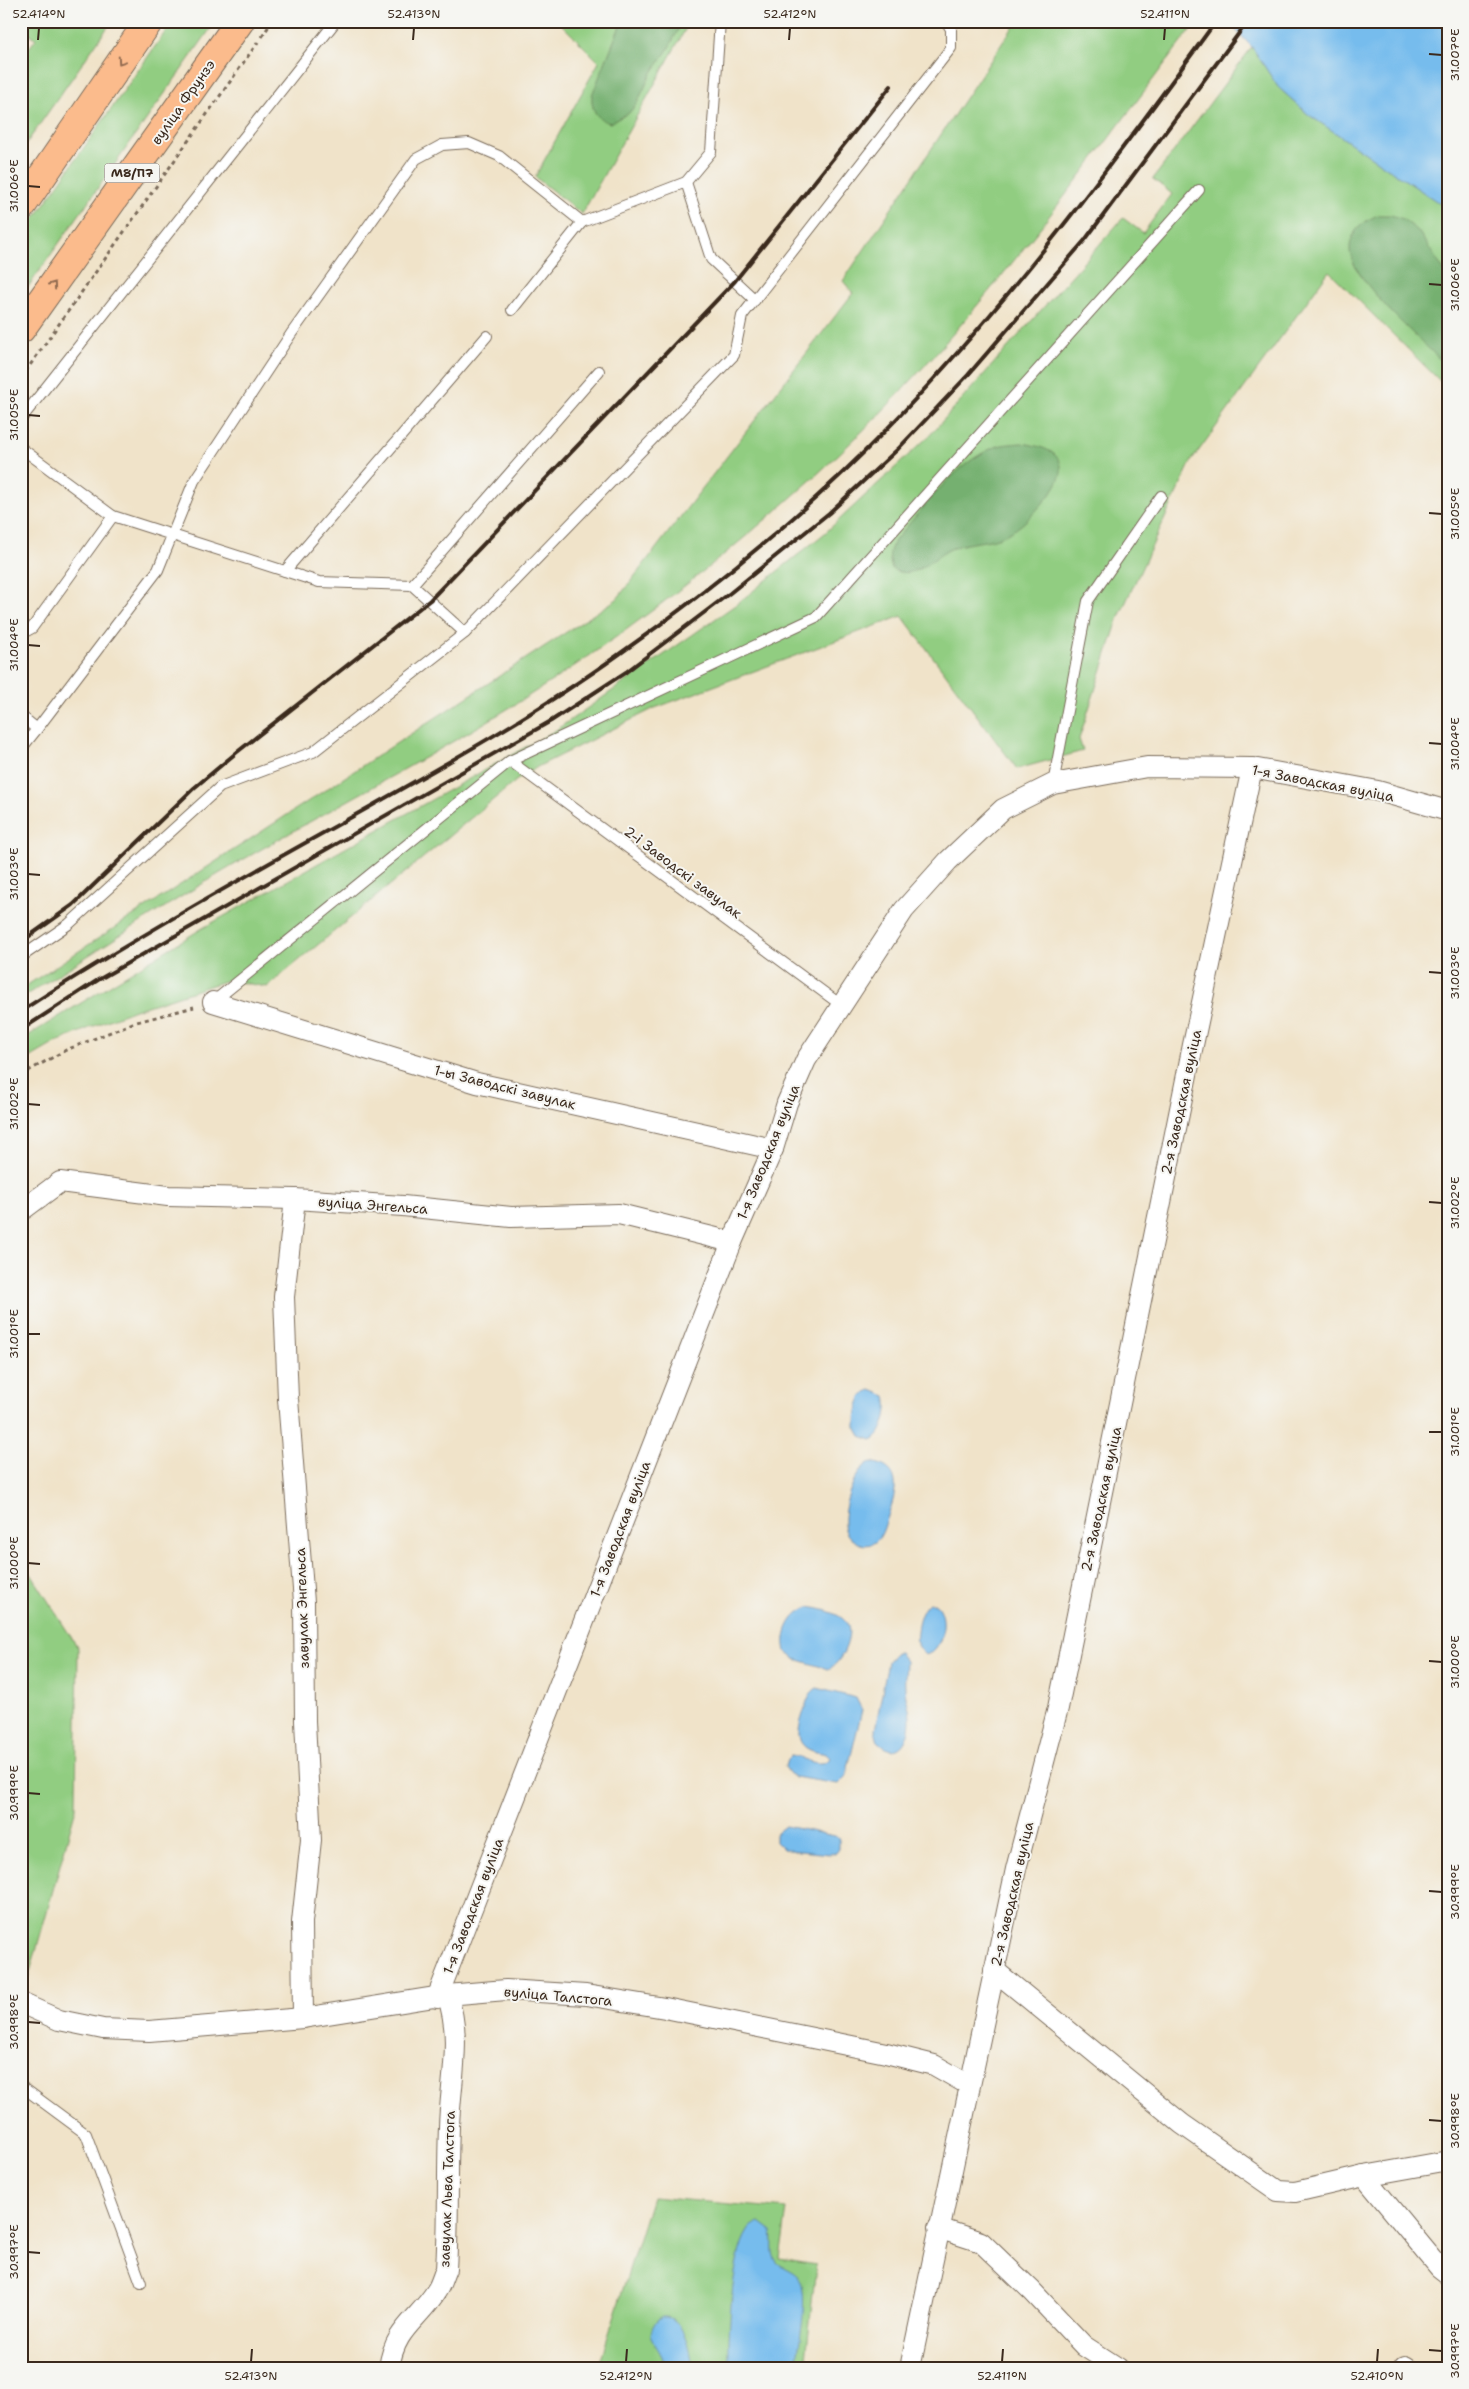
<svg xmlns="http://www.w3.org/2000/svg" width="1469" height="2389" viewBox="0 0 1469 2389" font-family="'Shantell Sans',sans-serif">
	<rect width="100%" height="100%" fill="#f6f6f2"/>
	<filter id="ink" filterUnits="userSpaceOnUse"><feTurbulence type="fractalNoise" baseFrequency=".02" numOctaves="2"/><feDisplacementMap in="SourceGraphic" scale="10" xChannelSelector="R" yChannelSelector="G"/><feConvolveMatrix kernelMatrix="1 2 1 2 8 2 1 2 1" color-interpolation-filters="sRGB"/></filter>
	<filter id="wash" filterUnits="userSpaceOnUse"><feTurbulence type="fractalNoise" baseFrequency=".0096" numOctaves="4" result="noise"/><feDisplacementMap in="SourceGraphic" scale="20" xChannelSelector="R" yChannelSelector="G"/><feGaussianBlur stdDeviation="1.12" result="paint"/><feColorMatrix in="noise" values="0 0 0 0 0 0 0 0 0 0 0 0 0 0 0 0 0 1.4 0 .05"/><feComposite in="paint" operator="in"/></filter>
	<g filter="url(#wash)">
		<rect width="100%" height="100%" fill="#f0e3c9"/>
		<!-- green -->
		<g fill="#91cd81" stroke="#667c50">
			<path d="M21 21H112L21 151V58L36 39 21 27Z"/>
			<path d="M173 21H216L21 297V237Z"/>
			<path d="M563 21H690L582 214 535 177 599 62 561 24Z"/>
			<path d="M1017 21H1197C1079 177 958 348 812 479 732 551 645 620 555 679 453 746 344 801 239 862 165 905 94 953 21 998V989L617 599 853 293 843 281Z"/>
			<path d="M1252 47 1278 87 1309 115 1448 209V389L1329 271 1192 460 1119 617 1079 739 1083 751 1017 769 902 616 655 708 539 766 517 780 267 987 228 980 135 1010 94 1026 57 1042 21 1063V1040L201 929 556 730 738 603 825 533 930 435 1123 218 1143 233 1172 194 1153 179Z"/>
			<path d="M21 1565 26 1566 78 1648 76 1808 28 1979 21 1976Z"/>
			<path d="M652 2197 787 2209 780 2259 816 2265 805 2368H598Z"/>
		</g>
		<!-- forest -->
		<g fill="#74b06f" stroke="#586d46">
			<path d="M622 21H683L667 51 651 74 637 103 629 113 610 123C596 119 591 109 592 95Z"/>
			<path d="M1378 215H1391L1403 219 1418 231 1448 277V367C1425 344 1350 280 1350 249 1350 231 1364 221 1378 215Z"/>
			<path d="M1021 443C1066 449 1073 469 1043 503 1032 515 1021 528 1005 535 989 543 970 541 953 548 933 556 915 582 892 569 888 556 889 550 896 539 925 507 954 464 995 447 1002 444 1013 444 1021 443Z"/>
		</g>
		<!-- water -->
		<g fill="#76bced" stroke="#587386">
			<path d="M1227 21H1448V209L1309 115 1278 87 1252 47Z"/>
			<path d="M871 1390 886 1396C890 1408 884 1436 871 1440L861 1436 856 1427C856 1414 857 1394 871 1390Z"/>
			<path d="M871 1462C906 1468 895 1495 887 1519 884 1527 882 1537 875 1542 865 1549 851 1542 846 1532 838 1517 854 1467 871 1462Z"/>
			<path d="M929 1603H934C950 1611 944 1652 925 1655L918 1648C914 1637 919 1610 929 1603Z"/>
			<path d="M809 1607C820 1609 838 1612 846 1622 855 1634 841 1665 828 1669L795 1659 786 1652C781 1633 791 1613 809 1607Z"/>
			<path d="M895 1653H899L906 1661C906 1670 904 1679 905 1689 905 1698 910 1707 910 1716 911 1737 900 1763 878 1742L875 1730 888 1662Z"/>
			<path d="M817 1688 856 1698 862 1710 846 1776 838 1784 794 1777 790 1774 785 1767 787 1759 791 1756C803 1757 822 1770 830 1758 826 1753 822 1753 816 1752 793 1746 798 1729 804 1711 807 1702 808 1693 817 1688Z"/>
			<path d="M785 1826 835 1836 839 1839V1849L836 1853 830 1854 789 1850 783 1849 776 1842V1833Z"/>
			<path d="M760 2222 772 2231C774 2240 771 2251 775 2259 779 2268 793 2269 799 2278 810 2296 798 2346 796 2368H729C728 2337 731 2256 748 2231 751 2226 755 2224 760 2222Z"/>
			<path d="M662 2317C684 2315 691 2350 693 2368H665C664 2347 637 2335 662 2317Z"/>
		</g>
	</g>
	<g filter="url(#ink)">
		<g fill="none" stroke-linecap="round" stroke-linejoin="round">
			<!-- lane casing -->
			<g stroke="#7a6b5a" stroke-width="12">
				<g id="lane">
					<path d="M686 182 711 259 755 300"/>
					<path d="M512 310 582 222"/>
					<path d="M21 419 336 21"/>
					<path d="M21 448 113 516 319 582 412 585 465 633 313 752 220 787 69 924 21 957"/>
					<path d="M285 571 487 336"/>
					<path d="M412 585 599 371"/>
					<path d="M465 633 734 355 742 316 951 48V29L946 21"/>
					<path d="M21 634 32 628 113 516"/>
					<path d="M21 716 37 729 21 749"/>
					<path d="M37 729 158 570 194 481 291 334 416 159 442 145 469 143 499 156 582 222 686 182 711 152 720 21"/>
					<path d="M510 761 841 1005"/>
					<path d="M1053 784 1088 601 1161 496"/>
					<path d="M213 1002 510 761 816 617 1199 190"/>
					<path d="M21 2086 86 2134 141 2283"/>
				</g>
			</g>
			<!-- street casing -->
			<g stroke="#7a6b5a" stroke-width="22">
				<g id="street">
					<path d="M213 1002 477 1083 773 1149"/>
					<path d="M295 1199 284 1297 288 1399 304 1602 305 1721 311 1840 302 1922 303 2018"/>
					<path d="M21 1211 60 1182 168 1196 295 1199 403 1206 511 1217 619 1214 732 1242"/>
					<path d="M994 1970 1182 2124 1278 2191 1295 2192 1364 2176 1448 2161"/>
					<path d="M437 1998 732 1242 773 1149 787 1103 806 1060 904 910 948 861 1003 809 1053 784 1147 767 1252 768 1378 791 1448 811"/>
					<path d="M21 2003 59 2020 103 2029 149 2031 303 2018 447 1995 506 1990 586 1995 665 2008 886 2053 934 2065 969 2085"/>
					<path d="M1364 2176 1439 2267 1448 2274"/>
					<path d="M938 2228 981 2242 1032 2291 1084 2346 1118 2368"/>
					<path d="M1405 2366 1408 2368"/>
					<path d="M389 2368C395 2327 418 2321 437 2290 441 2284 443 2275 446 2269 449 2222 447 2174 449 2127 450 2083 463 2038 447 1995"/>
					<path d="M910 2368 1016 1869 1058 1708 1193 1045 1252 768"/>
				</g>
			</g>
			<!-- primary casing -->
			<g stroke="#7a6b5a" stroke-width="30">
				<g id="primary">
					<path d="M21 207 149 21"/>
					<path d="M21 329 240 21"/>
				</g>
			</g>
			<!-- path -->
			<g stroke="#7a6b5a" stroke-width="3" stroke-dasharray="4 4" stroke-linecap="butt">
				<path d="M262 37 272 21"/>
				<path d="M21 378 258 42"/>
				<path d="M21 1075 66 1050 133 1023 194 1007"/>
			</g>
			<!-- lane -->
			<use href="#lane" stroke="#fff" stroke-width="10"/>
			<!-- street -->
			<use href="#street" stroke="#fff" stroke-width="20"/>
			<!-- primary -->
			<use href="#primary" stroke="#fbbb8c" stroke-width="28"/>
			<!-- rail -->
			<g stroke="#3b2a1e" stroke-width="4">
				<path d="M21 942 73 905 194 788 236 753 430 600 735 281 891 86"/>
				<path d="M21 1011C125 944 233 883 341 823 435 770 530 718 618 655 712 589 803 515 884 432 1007 306 1113 163 1216 21"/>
				<path d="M21 1030 98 980 551 721 626 672 730 593 829 513 898 449 968 375 1085 240 1248 21"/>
			</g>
		</g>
		<!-- one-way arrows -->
		<defs><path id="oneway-chevron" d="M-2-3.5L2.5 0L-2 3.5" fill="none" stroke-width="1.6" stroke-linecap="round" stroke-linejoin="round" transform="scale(1.25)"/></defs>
		<g stroke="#916b50">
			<use href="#oneway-chevron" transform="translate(121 61) rotate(124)"/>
			<use href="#oneway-chevron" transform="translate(53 285) rotate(-55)"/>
		</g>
	</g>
	<!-- ticks -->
	<path fill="none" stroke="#3b2a1e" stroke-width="2" d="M38 40 39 28M413 40 414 28M789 40 790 28M1164 40 1165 28M1429 54 1442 55M28 186 40 187M1429 284 1442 285M28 415 40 416M1429 513 1442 514M28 645 40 646M1429 743 1442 744M28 874 40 875M1429 972 1442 973M28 1104 40 1105M1429 1202 1442 1203M28 1334H40M1429 1432H1442M28 1563 40 1564M1429 1661 1442 1662M28 1793 40 1794M1429 1891 1442 1892M28 2022 40 2023M1429 2120 1442 2121M28 2252 40 2253M1429 2350 1442 2351M251 2362 252 2349M626 2362 627 2349M1002 2362 1003 2349M1377 2362 1378 2349"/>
	<g text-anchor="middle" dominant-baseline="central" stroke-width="4" stroke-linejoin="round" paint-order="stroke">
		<!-- shield labels -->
		<rect fill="#f6f6f2" stroke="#73675e" stroke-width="1" x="104.5" y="163.5" width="55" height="19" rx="4"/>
		<g font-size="12" font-weight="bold" fill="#3b2a1e">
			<text x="132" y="173">М8/П7</text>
		</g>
		<!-- street labels -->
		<g font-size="14" fill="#3b2a1e" stroke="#f6f6f2">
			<text transform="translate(183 102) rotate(-55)">вуліца Фрунзэ</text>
			<text transform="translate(1323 783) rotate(11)">1-я Заводская вуліца</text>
			<text transform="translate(683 872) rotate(37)">2-і Заводскі завулак</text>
			<text transform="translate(505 1087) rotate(14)">1-ы Заводскі завулак</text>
			<text transform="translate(1181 1102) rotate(-78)">2-я Заводская вуліца</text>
			<text transform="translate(768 1152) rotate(-68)">1-я Заводская вуліца</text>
			<text transform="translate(373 1205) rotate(4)">вуліца Энгельса</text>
			<text transform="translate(1101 1499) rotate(-78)">2-я Заводская вуліца</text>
			<text transform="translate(620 1529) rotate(-69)">1-я Заводская вуліца</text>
			<text transform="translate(302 1608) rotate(-92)">завулак Энгельса</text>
			<text transform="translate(1012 1894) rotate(-77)">2-я Заводская вуліца</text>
			<text transform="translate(473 1906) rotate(-69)">1-я Заводская вуліца</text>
			<text transform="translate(558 1996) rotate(5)">вуліца Талстога</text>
			<text transform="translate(447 2189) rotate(-88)">завулак Льва Талстога</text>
		</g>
	</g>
	<!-- margin -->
	<rect width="1469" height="2389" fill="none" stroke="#f6f6f2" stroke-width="55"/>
	<rect x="28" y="28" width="1414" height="2334" fill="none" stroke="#3b2a1e" stroke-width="2"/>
	<g font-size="12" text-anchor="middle" fill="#3b2a1e">
		<text x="39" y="18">52.414°N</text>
		<text x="414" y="18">52.413°N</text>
		<text x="790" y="18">52.412°N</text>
		<text x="1165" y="18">52.411°N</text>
		<text transform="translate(1455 55) rotate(-90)" y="4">31.007°E</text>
		<text transform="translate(14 186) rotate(-90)" y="4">31.006°E</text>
		<text transform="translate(1455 285) rotate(-90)" y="4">31.006°E</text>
		<text transform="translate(14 415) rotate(-90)" y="4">31.005°E</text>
		<text transform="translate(1455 514) rotate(-90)" y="4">31.005°E</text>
		<text transform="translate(14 645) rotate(-90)" y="4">31.004°E</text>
		<text transform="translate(1455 744) rotate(-90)" y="4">31.004°E</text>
		<text transform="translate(14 874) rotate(-90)" y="4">31.003°E</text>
		<text transform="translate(1455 973) rotate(-90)" y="4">31.003°E</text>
		<text transform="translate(14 1104) rotate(-90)" y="4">31.002°E</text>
		<text transform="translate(1455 1203) rotate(-90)" y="4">31.002°E</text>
		<text transform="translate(14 1334) rotate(-90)" y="4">31.001°E</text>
		<text transform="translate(1455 1432) rotate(-90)" y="4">31.001°E</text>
		<text transform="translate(14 1563) rotate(-90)" y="4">31.000°E</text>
		<text transform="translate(1455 1662) rotate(-90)" y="4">31.000°E</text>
		<text transform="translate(14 1793) rotate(-90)" y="4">30.999°E</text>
		<text transform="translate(1455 1892) rotate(-90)" y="4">30.999°E</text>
		<text transform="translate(14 2022) rotate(-90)" y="4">30.998°E</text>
		<text transform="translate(1455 2121) rotate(-90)" y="4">30.998°E</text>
		<text transform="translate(14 2252) rotate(-90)" y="4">30.997°E</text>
		<text transform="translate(1455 2351) rotate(-90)" y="4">30.997°E</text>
		<text x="251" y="2380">52.413°N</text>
		<text x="626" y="2380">52.412°N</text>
		<text x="1002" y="2380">52.411°N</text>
		<text x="1377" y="2380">52.410°N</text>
	</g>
</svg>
